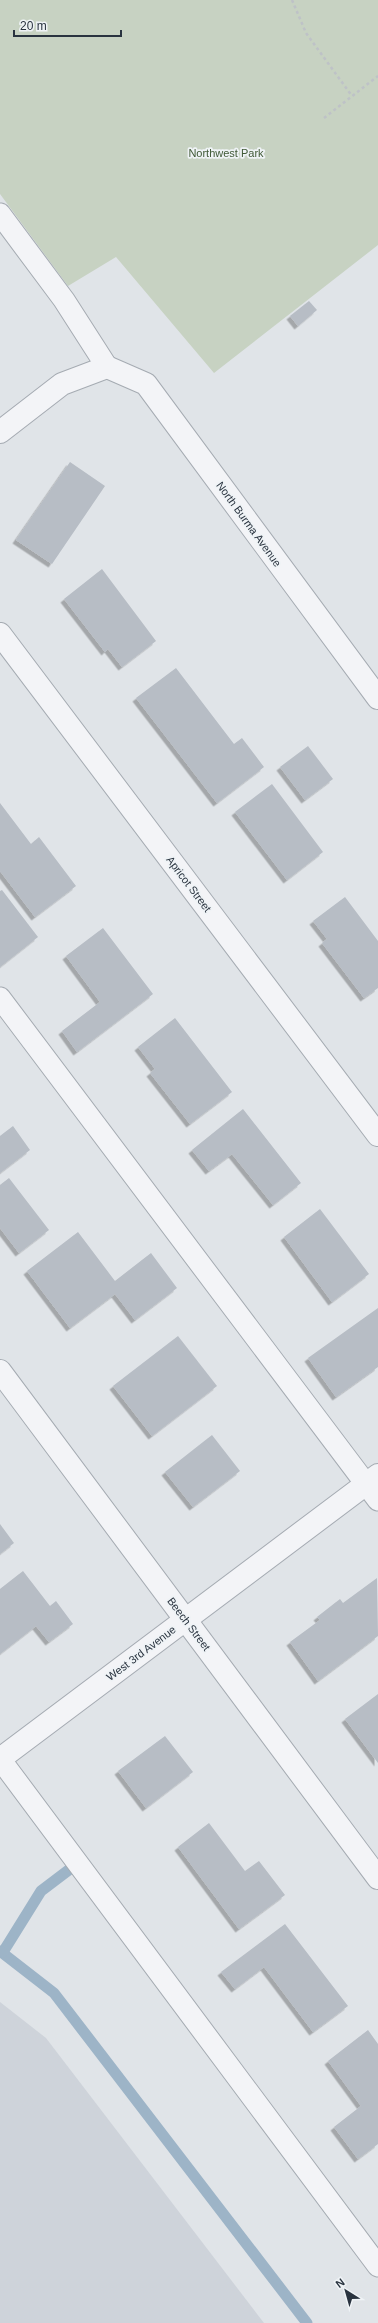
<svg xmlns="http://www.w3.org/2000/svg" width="378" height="2323" viewBox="0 0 378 2323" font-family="Helvetica,sans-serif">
	<defs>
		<filter id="shadow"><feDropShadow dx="-3.5" dy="3.5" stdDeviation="0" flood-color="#0004"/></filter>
	</defs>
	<rect width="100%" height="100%" fill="#e0e4e8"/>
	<!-- built -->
	<path fill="#ced3da" d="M0 2002 46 2038 264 2323H0Z"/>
	<!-- green -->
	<path fill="#c7d2c2" d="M0 0H378V245L214 373 116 257 68 286 0 194Z"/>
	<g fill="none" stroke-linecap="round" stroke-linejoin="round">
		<!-- stream -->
		<g stroke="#9db4c7" stroke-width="11">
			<path d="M0 1951 54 1993 307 2323"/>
			<path d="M3 1952 41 1891 70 1869"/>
		</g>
	</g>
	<!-- building -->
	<g fill="#b7bdc5" filter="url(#shadow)">
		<path d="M309 301 317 310 298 326 290 316Z"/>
		<path d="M70 462 105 486 52 564 16 540Z"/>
		<path d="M102 569 156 641 122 667 108 649 105 652 64 599Z"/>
		<path d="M176 668 234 744 242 738 264 767 217 803 136 698Z"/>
		<path d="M308 746 333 779 305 800 280 767Z"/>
		<path d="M272 784 323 852 287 880 235 812Z"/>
		<path d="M0 803 31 844 39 837 76 886 35 917 0 871Z"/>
		<path d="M2 890 38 937 0 967V891Z"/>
		<path d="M345 897 378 941V988L364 998 322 943 327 939 313 921Z"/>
		<path d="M103 928 153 994 77 1052 62 1031 100 1002 66 956Z"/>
		<path d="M175 1018 232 1092 190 1124 150 1073 155 1069 138 1047Z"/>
		<path d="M243 1109 301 1183 273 1205 232 1154 209 1171 192 1150Z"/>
		<path d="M13 1126 30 1150 0 1173V1136Z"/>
		<path d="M9 1178 49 1230 19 1253 0 1228V1185Z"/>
		<path d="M320 1209 369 1274 332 1302 284 1237Z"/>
		<path d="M78 1232 115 1281 151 1253 177 1288 135 1320 115 1294 70 1328 27 1271Z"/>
		<path d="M378 1308V1367L336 1397 308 1358Z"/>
		<path d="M178 1336 217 1386 152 1436 113 1386Z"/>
		<path d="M212 1435 240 1471 193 1507 165 1472Z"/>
		<path d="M0 1524 14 1543 0 1554Z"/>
		<path d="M23 1571 50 1606 56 1601 73 1624 49 1642 36 1626 0 1654V1589Z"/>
		<path d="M377 1578 378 1636 318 1681 290 1642 320 1620 317 1617 340 1599 343 1603Z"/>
		<path d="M378 1694V1763L345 1719Z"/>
		<path d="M165 1736 193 1772 146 1808 118 1771Z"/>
		<path d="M209 1823 245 1871 259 1861 285 1895 239 1929 178 1847Z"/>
		<path d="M285 1924 348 2006 313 2032 264 1967 235 1989 221 1972Z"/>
		<path d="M368 2030 378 2044V2144L358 2159 334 2127 361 2106 328 2061Z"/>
	</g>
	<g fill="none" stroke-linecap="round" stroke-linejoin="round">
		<!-- service casing -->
		<g stroke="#a5abb2" stroke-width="23">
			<g id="service">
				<path d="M0 214 64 300 107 367"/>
				<path d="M0 998 378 1500"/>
				<path d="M0 1759 378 2266"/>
			</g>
		</g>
		<!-- minor casing -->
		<g stroke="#a5abb2" stroke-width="24">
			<g id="minor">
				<path d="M0 432 62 384 107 367"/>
				<path d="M0 634 378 1135"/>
				<path d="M0 1371 378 1878"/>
				<path d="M0 1759 378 1475"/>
			</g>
		</g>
		<!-- tertiary casing -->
		<g stroke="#a5abb2" stroke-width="24">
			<path id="tertiary" d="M107 367 146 384 378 698"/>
		</g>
		<!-- path -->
		<g stroke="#bec2c7" stroke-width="2.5" stroke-dasharray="3 3" stroke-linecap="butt">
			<path d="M292 0 306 33 352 96"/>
			<path d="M324 118 378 76"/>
		</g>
		<!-- service -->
		<use href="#service" stroke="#f3f4f7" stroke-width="21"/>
		<!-- minor -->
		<use href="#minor" stroke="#f3f4f7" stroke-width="22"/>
		<!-- tertiary -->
		<use href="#tertiary" stroke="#f3f4f7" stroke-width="22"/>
	</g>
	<g text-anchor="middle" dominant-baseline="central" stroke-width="3.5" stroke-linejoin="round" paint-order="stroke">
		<!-- park labels -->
		<g font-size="11" fill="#405a37" stroke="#eff3f6">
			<text x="226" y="153">Northwest Park</text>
		</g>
		<!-- street labels -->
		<g font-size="11" fill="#29333f" stroke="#eff3f6">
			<text transform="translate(249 524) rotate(54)">North Burma Avenue</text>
			<text transform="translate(189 884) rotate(53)">Apricot Street</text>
			<text transform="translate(189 1624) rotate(53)">Beech Street</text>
			<text transform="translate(141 1653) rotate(-37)">West 3rd Avenue</text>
		</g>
	</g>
	<!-- north arrow -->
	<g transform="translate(346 2291) rotate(323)" stroke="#eff3f6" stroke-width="3" paint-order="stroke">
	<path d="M0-3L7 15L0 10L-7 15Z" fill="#29333f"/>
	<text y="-6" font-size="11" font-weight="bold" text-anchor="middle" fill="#29333f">N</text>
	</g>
	<!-- scale -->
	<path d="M14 30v6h107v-6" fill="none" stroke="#29333f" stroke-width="2"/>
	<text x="20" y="30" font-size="12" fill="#29333f" stroke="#eff3f6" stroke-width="3" paint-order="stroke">20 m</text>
</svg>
